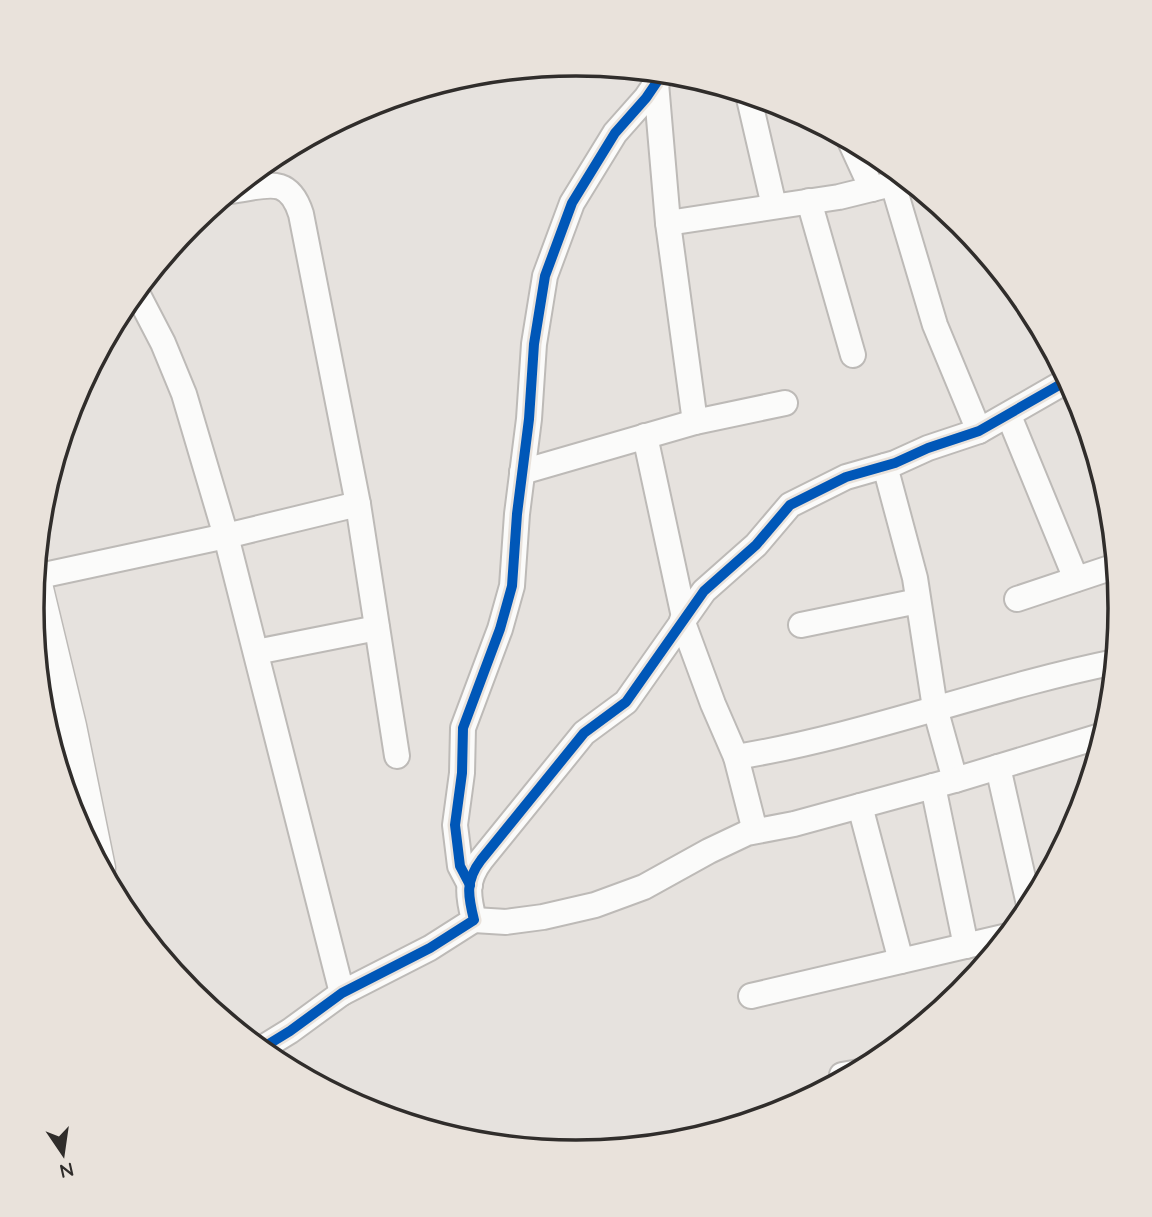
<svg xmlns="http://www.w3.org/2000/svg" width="1152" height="1217" viewBox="0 0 1152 1217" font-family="Quicksand,sans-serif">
	<rect width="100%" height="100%" fill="#e6e2de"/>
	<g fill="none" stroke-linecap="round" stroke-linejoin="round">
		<!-- minor casing -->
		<g stroke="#bdbab7" stroke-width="28">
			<g id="minor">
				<path d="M656 83 668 223 695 422"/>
				<path d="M748 94 774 206"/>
				<path d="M850 141 872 189"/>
				<path d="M893 184 935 325 979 431"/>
				<path d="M230 191C265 187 288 173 301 214L358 504 397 756"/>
				<path d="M809 201 853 355"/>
				<path d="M668 223 839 197 908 180"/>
				<path d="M136 291 163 343 184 394 226 536 342 993"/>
				<path d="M1009 416 1076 579"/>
				<path d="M645 436 684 617"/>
				<path d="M885 466 915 578 935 708 955 780"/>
				<path d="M522 472 695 422 785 403"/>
				<path d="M35 577 226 536 358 504"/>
				<path d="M1017 599 1116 566"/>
				<path d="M682 620 713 704 736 757 755 831"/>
				<path d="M801 625 918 601"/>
				<path d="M256 652 377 628"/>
				<path d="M47 731 71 726"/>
				<path d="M736 757C865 736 987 688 1115 662"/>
				<path d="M998 767 1030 909"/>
				<path d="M933 786 966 946"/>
				<path d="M860 806 901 961"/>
				<path d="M470 885 460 866 455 825 462 773 463 728 500 629 512 586 517 514 529 419 534 344 545 276 572 203 615 133 646 98 663 73"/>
				<path d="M474 920 506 922 543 917 595 905 644 887 709 851 747 833 794 824 955 780 1104 735"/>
				<path d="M751 996 1008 936"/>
				<path d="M259 1050 290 1031 342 993 430 948 474 920C468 896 465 881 481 860L584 733 626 702 704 591 756 545 790 505 846 477 895 463 928 448 979 431 1068 380"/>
				<path d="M842 1075 859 1072"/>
			</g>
		</g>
		<!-- tertiary casing -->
		<g stroke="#bdbab7" stroke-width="33">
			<path id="tertiary" d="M35 576 71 726 100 868"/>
		</g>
		<!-- minor -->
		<use href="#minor" stroke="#fbfbfa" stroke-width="24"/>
		<!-- tertiary -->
		<use href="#tertiary" stroke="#fbfbfa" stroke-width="30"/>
		<!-- cycleway casing -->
		<g stroke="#e9e2db" stroke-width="15">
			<g id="cycleway">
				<path d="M470 885 460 866 455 825 462 773 463 728 500 629 512 586 517 514 529 419 534 344 545 276 572 203 615 133 646 98 663 73"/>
				<path d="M259 1050 290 1031 342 993 430 948 474 920C468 896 465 881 481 860L584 733 626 702 704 591 756 545 790 505 846 477 895 463 928 448 979 431 1068 380"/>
			</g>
		</g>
		<!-- cycleway -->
		<use href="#cycleway" stroke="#0057b8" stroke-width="10"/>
	</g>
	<!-- crop -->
	<path d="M0 0H1152V1217H0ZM44 608a532 532 0 1 1 1064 0a532 532 0 1 1-1064 0Z" fill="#e9e2db" fill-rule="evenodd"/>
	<path fill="none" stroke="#302d2b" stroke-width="3.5" d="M44 608a532 532 0 1 1 1064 0a532 532 0 1 1-1064 0Z"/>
	<!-- north arrow -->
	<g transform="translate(63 1154) rotate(167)" stroke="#e9e2db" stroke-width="5" paint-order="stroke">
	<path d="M0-5L12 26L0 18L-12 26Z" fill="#302d2b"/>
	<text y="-10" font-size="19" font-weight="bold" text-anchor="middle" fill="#302d2b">N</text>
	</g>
</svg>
